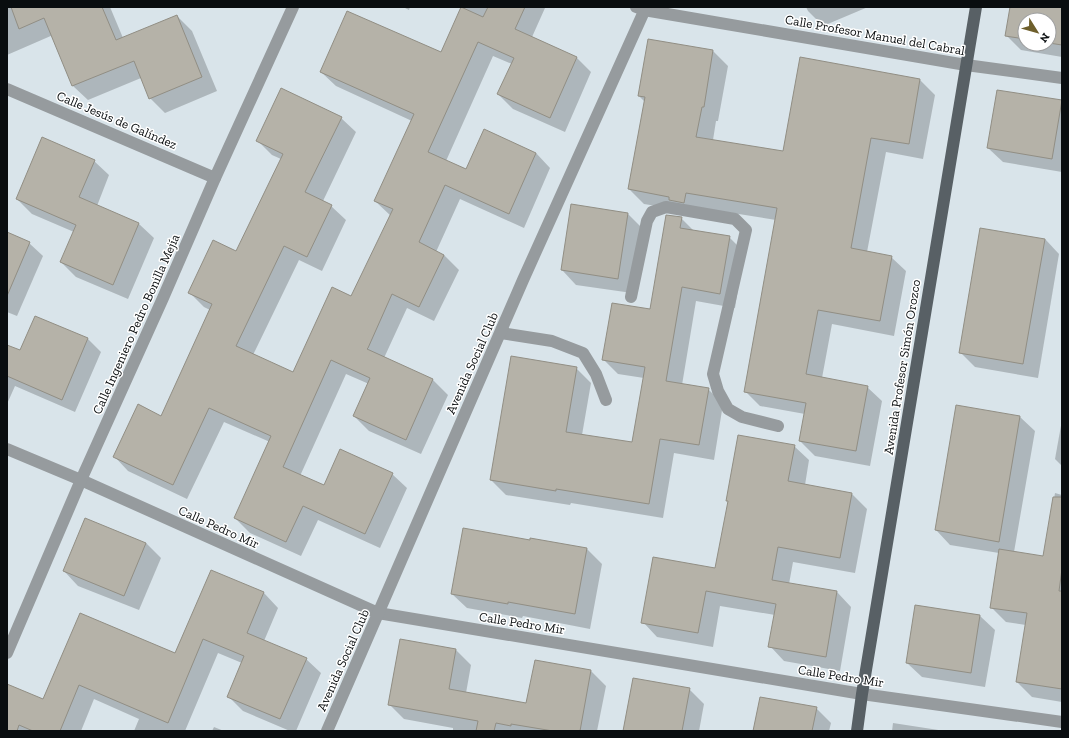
<svg xmlns="http://www.w3.org/2000/svg" width="1069" height="738" viewBox="0 0 1069 738" font-family="'Zilla Slab',serif">
	<rect width="100%" height="100%" fill="#d9e4ea"/>
	<!-- shadow -->
	<g fill="#0003" fill-rule="evenodd">
		<path d="M7 7H110L123 38 177 16 192 31 217 91 165 113 150 98 141 78 88 100 73 86 53 35 7 55Z"/>
		<path d="M403 7H410L409 10Z"/>
		<path d="M462 7H544L545 8 532 37 577 58 591 72 565 132 513 109 498 94 512 64 493 56 446 161 466 170 536 153 550 168 524 228 460 199 436 252 444 255 459 270 434 321 407 308 384 358 433 380 448 395 421 454 369 431 354 416 369 384 346 374 300 476 325 487 392 474 407 488 380 548 318 520 301 556 250 533 235 518 270 442 224 422 187 499 128 471 114 456 162 417 210 310 204 307 189 292 236 253 281 159 272 155 258 141 341 118 356 132 323 201 331 206 346 220 322 271 299 260 253 355 294 374 351 297 391 216 375 201 412 121 336 86 321 72 441 54Z"/>
		<path d="M806 7H868L823 26 808 11Z"/>
		<path d="M1011 7H1062V57L1021 50 1006 35ZM1025 20H1049V44H1025Z"/>
		<path d="M713 51 728 66 718 121H716L713 140 784 152 801 58 920 80 935 95 923 159 886 152 867 252 891 257 906 271 894 336 832 324 822 378 867 387 882 401 870 466 815 456 800 441 805 414 760 406 745 391 776 220 701 208 681 210 644 204 629 189 645 102 639 96Z"/>
		<path d="M1061 101 1062 172 1003 162 988 148Z"/>
		<path d="M94 161 109 175 97 206 139 224 154 238 128 299 76 277 61 262 74 232 32 214 17 199Z"/>
		<path d="M628 214 642 228 632 293 576 285 562 270Z"/>
		<path d="M681 218 695 232 729 237 744 252 735 308 696 301 682 385 708 389 723 404 714 460 674 453 663 518 571 503 570 505 506 495 491 480 576 368 591 383 582 435 632 444 644 378 618 374 603 359 651 310Z"/>
		<path d="M7 233 29 243 43 256 17 316 7 312Z"/>
		<path d="M1045 239 1059 254 1038 378 975 367 960 352Z"/>
		<path d="M88 339 101 352 75 412 15 386 7 404V346L21 352Z"/>
		<path d="M957 406 1020 417 1035 431 1014 552 1044 557 1055 493 1062 495V702L1032 697 1017 682 1026 625 1006 622 991 607 999 553 950 545 936 530Z"/>
		<path d="M1062 420V466L1055 459Z"/>
		<path d="M794 446 809 460 805 485 852 494 867 509 855 573 793 562 789 584 837 592 851 607 840 671 784 661 770 646 775 615 720 606 713 647 657 637 643 622 716 569 729 502 727 500Z"/>
		<path d="M531 541 587 549 602 564 590 629 523 616 522 618 467 608 452 594Z"/>
		<path d="M146 543 161 558 139 610 78 586 64 571Z"/>
		<path d="M212 571 264 593 278 608 264 641 306 659 321 673 296 731H290L243 711 228 696 242 663 218 653 185 731H134L139 719 94 699 81 731H7V689L44 700 81 614 175 655Z"/>
		<path d="M980 616 995 630 985 687 922 677 907 663Z"/>
		<path d="M400 640 456 650 471 665 466 693 527 704 591 671 606 686 597 731H453V728L404 719 389 704Z"/>
		<path d="M689 689 704 704 699 731H624Z"/>
		<path d="M816 708 831 723 829 731H754Z"/>
		<path d="M893 723 945 731H892Z"/>
		<path d="M214 727 224 731H212Z"/>
	</g>
	<!-- building -->
	<g fill="#b5b2a8" stroke="#918e84">
		<path d="M11 7H102L116 40 177 15 202 77 149 99 134 61 72 86 44 18 19 29Z"/>
		<path d="M461 7 483 17 488 7H525L515 29 577 57 550 118 497 94 514 58 478 42 428 152 466 169 484 129 536 153 509 214 445 185 419 242 444 255 419 307 392 294 368 348 367 349 433 379 406 440 353 416 370 378 331 360 283 467 324 485 340 449 393 473 365 534 303 506 286 542 234 518 271 436 209 408 173 485 113 457 138 404 161 416 212 304 188 293 213 240 236 251 283 154 256 141 281 88 342 117 305 192 332 205 307 257 284 246 236 346 293 372 332 287 351 296 393 209 374 201 414 114 320 72 347 11 441 52Z"/>
		<path d="M1010 7H1062V45L1049 43V20H1025V39L1005 36Z"/>
		<path d="M648 39 713 50 704 107H702L696 137 783 151 800 57 920 79 909 144 871 138 851 248 892 256 880 321 818 310 806 374 868 386 856 451 799 441 806 403 744 392 777 208 686 193 684 203 669 200V197L628 189 645 97 638 96Z"/>
		<path d="M997 90 1062 100 1052 159 987 148Z"/>
		<path d="M42 137 95 160 79 197 139 223 113 285 60 262 76 225 16 199Z"/>
		<path d="M571 204 628 213 618 279 561 270Z"/>
		<path d="M666 215 682 217 680 228 730 236 720 294 682 287 666 381 709 388 699 445 660 439 649 504 556 489V491L490 480 511 356 577 367 566 432 632 442 645 367 602 360 612 303 650 309Z"/>
		<path d="M980 228 1045 239 1023 364 959 353Z"/>
		<path d="M7 232 30 242 7 296Z"/>
		<path d="M35 316 88 338 62 400 7 376V345L20 350Z"/>
		<path d="M956 405 1020 416 999 542 935 530Z"/>
		<path d="M738 435 795 445 788 481 852 493 840 558 778 547 772 580 837 591 826 657 768 647 776 604 706 591 698 633 641 623 653 557 715 568 728 501H726Z"/>
		<path d="M1053 497H1062V569L1059 591H1062V689L1016 682 1027 613 990 608 999 549 1043 556Z"/>
		<path d="M85 518 146 543 124 596 63 571Z"/>
		<path d="M463 528 530 540V538L587 548 575 614 508 602V604L451 594Z"/>
		<path d="M211 570 264 592 247 633 307 658 280 719 227 697 244 656 203 639 168 723 79 685 60 731H33L19 725 17 731H7V684L43 699 80 613 175 653Z"/>
		<path d="M915 605 980 615 971 673 906 663Z"/>
		<path d="M400 639 456 649 449 689 526 703 535 660 591 670 580 731H553L511 724V726L496 723 494 731H476L478 721 388 705Z"/>
		<path d="M633 678 690 688 682 731H623Z"/>
		<path d="M760 697 817 707 812 731H753Z"/>
	</g>
	<g fill="none" stroke-linecap="round" stroke-linejoin="round">
		<!-- minor -->
		<g stroke="#969b9e" stroke-width="12">
			<path d="M636 7 644 10 966 65 1062 78"/>
			<path d="M7 89 215 178"/>
			<path d="M631 297 647 221 652 212 666 207 735 219 746 230 713 374 718 391 728 409 742 417 778 426"/>
			<path d="M501 333 552 341 583 353 596 374 606 400"/>
			<path d="M7 449 81 480 378 613 862 694 1062 722"/>
			<path d="M7 653 81 480 163 298 215 178 293 7"/>
			<path d="M327 731 523 280 646 7"/>
		</g>
		<!-- major -->
		<path stroke="#586065" stroke-width="12" d="M857 731 862 694 976 7"/>
	</g>
	<g text-anchor="middle" dominant-baseline="central" stroke-width="3" stroke-linejoin="round" paint-order="stroke">
		<!-- street labels -->
		<g font-size="13" fill="#090d0f" stroke="#fff">
			<text transform="translate(875 35) rotate(10)">Calle Profesor Manuel del Cabral</text>
			<text transform="translate(117 120) rotate(23)">Calle Jesús de Galíndez</text>
			<text transform="translate(136 324) rotate(-66)">Calle Ingeniero Pedro Bonilla Mejía</text>
			<text transform="translate(472 363) rotate(-66)">Avenida Social Club</text>
			<text transform="translate(902 367) rotate(-81)">Avenida Profesor Simón Orozco</text>
			<text transform="translate(219 527) rotate(24)">Calle Pedro Mir</text>
			<text transform="translate(522 623) rotate(9)">Calle Pedro Mir</text>
			<text transform="translate(343 660) rotate(-66)">Avenida Social Club</text>
			<text transform="translate(841 676) rotate(9)">Calle Pedro Mir</text>
		</g>
	</g>
	<!-- border -->
	<rect width="1069" height="738" fill="none" stroke="#090d0f" stroke-width="16"/>
	<!-- north arrow -->
	<g transform="translate(1037 32) rotate(127)"><circle r="19" fill="#ffffff" stroke="#9d9e9f"/>
	<path d="M0-3L7 15L0 10L-7 15Z" fill="#6e5f2c"/>
	<text y="-6" font-size="11" font-weight="bold" text-anchor="middle" fill="#090d0f">N</text>
	</g>
</svg>
